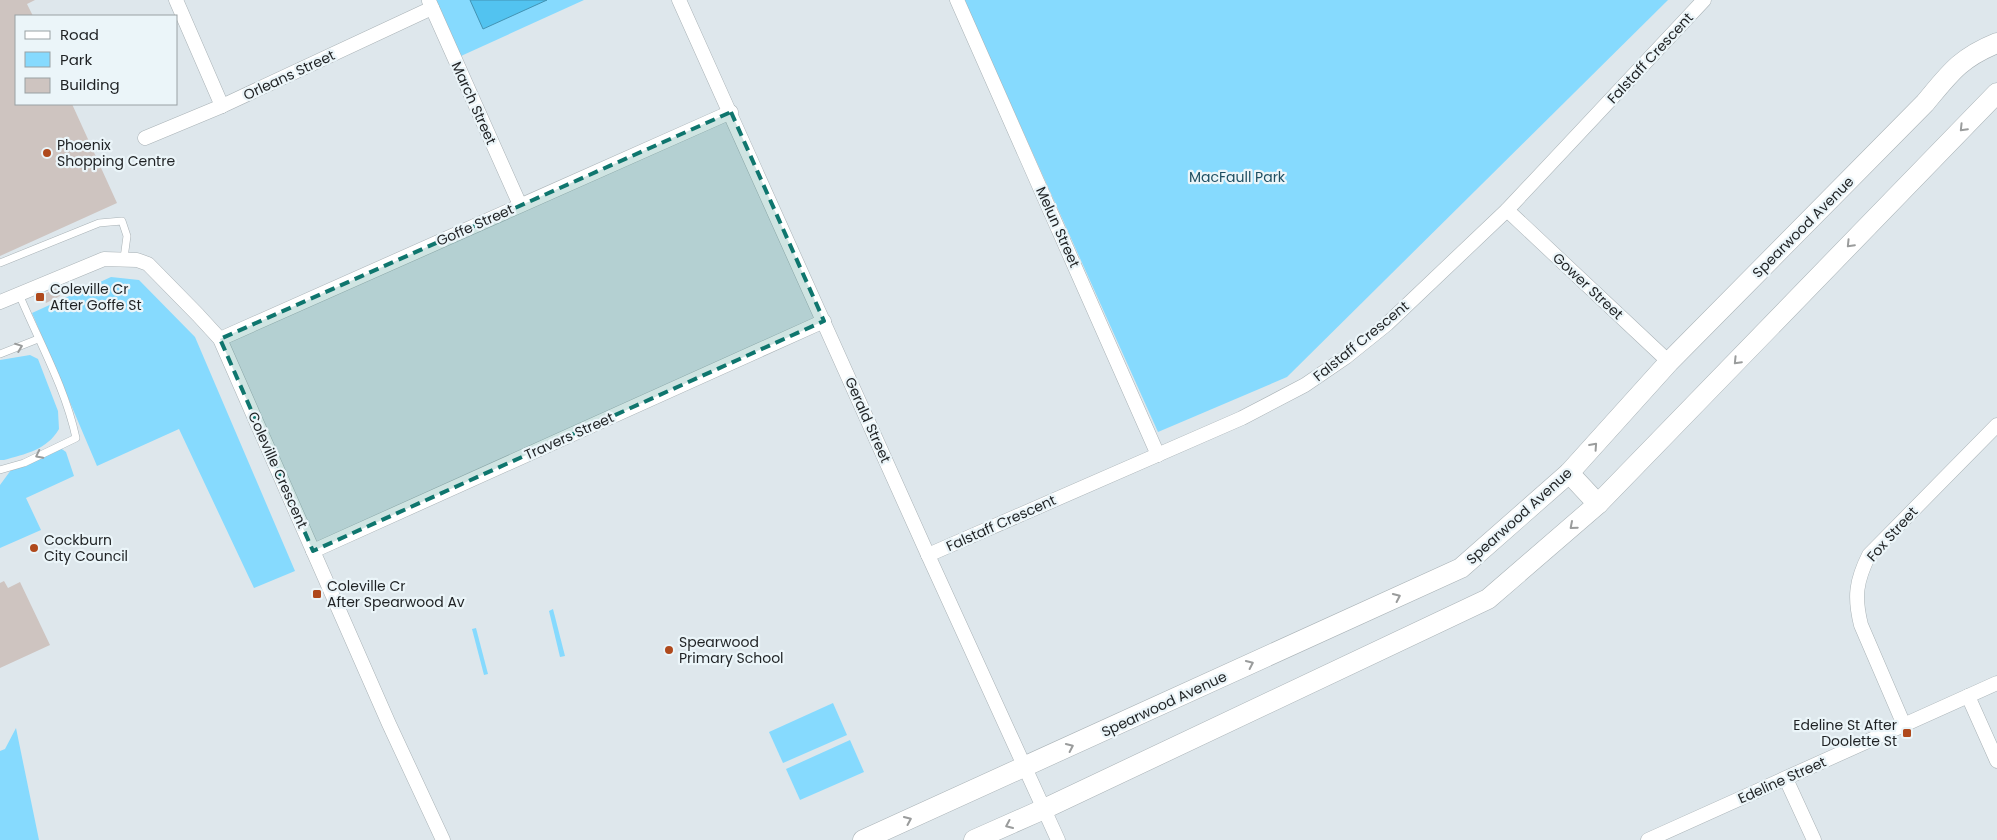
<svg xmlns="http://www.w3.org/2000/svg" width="1997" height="840" viewBox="0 0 1997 840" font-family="Poppins,sans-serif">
	<rect width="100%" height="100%" fill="#dee7ec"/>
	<!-- green -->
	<g fill="#86dafe">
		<path d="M436 0H584L461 56Z"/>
		<path d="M964 0H1668L1287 377 1158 432Z"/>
		<path d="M111 277 139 280 195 337 295 571 254 588 179 429 97 466 32 313Z"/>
		<path d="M30 355 38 359 58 411 59 429C47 450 25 454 4 460H0V360Z"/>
		<path d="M59 447 66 452 74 476 26 498 41 530 0 548V485L11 470Z"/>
		<path d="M553 609 565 656 560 657 549 611Z"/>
		<path d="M476 628 488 674 484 675 472 629Z"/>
		<path d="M833 703 847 735 783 763 769 732Z"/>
		<path d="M16 728 39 840H0V751L5 749Z"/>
		<path d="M850 740 864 772 800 800 786 769Z"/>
	</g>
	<!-- water -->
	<path fill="#52c3f0" stroke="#4393b3" d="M470 0H547L483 29Z"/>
	<!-- building -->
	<g fill="#cec4c0">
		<path d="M0 0H35L27 4 33 16H16V104H72L117 203 0 256Z"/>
		<path d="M56 288 60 296 46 303 43 295Z"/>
		<path d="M4 581 8 588 20 582 50 645 0 668V583Z"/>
	</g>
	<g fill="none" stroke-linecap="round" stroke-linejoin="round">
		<!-- service casing -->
		<g stroke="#a9b2b6" stroke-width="8">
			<g id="service">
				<path d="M0 263 99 223 122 221 127 236 124 258"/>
				<path d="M0 354 38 339"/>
				<path d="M0 470 24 463 76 438C65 387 39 342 19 294"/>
			</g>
		</g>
		<!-- minor casing -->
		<g stroke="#a9b2b6" stroke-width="15">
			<g id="minor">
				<path d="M176 0 222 106"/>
				<path d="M679 0 928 555 1058 840"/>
				<path d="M957 0 1158 455"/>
				<path d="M429 1 520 205"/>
				<path d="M145 138 222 106 432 8"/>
				<path d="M1507 210 1669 362"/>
				<path d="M0 302 104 259 137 260 148 264 198 315 220 339 389 724 443 840"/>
				<path d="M220 339 731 112"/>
				<path d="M313 551 824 321"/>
				<path d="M928 555 1242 418 1305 385 1346 357 1387 324 1507 210 1704 0"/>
				<path d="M1968 696 1997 761"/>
				<path d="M1904 725 1861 625C1854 597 1856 581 1869 555L1997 425"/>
				<path d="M1786 779 1814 840"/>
				<path d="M1648 840 1997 683"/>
			</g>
		</g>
		<!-- secondary casing -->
		<g stroke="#a9b2b6" stroke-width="21">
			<g id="secondary">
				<path d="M1569 473 1598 504"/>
				<path d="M863 840 1461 568 1569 473 1669 362 1925 103C1950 73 1960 58 1997 43"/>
				<path d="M974 840 1044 809 1488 599 1598 504 1997 93"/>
			</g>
		</g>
		<!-- service -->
		<use href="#service" stroke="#fff" stroke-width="7"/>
		<!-- minor -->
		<use href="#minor" stroke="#fff" stroke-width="14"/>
		<!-- secondary -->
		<use href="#secondary" stroke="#fff" stroke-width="20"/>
	</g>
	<!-- one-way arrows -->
	<defs><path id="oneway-chevron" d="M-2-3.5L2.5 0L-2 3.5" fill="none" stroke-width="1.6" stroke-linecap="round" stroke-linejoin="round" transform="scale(1.25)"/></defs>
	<g stroke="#9a9c9c">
		<use href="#oneway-chevron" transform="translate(1963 128) rotate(134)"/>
		<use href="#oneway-chevron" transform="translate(1850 244) rotate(134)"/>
		<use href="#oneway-chevron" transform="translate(19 347) rotate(-21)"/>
		<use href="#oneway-chevron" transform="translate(1737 361) rotate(134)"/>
		<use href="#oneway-chevron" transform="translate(1594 446) rotate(-48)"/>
		<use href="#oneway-chevron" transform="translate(39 455) rotate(153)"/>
		<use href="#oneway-chevron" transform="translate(1573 526) rotate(139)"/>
		<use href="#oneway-chevron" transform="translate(1397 597) rotate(-25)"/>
		<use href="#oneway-chevron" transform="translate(1250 664) rotate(-25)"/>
		<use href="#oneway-chevron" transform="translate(1070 747) rotate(-25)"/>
		<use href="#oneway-chevron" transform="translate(908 820) rotate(-24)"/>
		<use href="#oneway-chevron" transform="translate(1009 825) rotate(156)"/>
	</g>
	<!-- marked area -->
	<path fill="#0f766e" fill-opacity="0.2" stroke="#0f766e" stroke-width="4" stroke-dasharray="10 6" stroke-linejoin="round" d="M731 112 824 321 313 551 220 339Z"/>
	<!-- markers -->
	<g fill="#af491c" stroke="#ebf5f9" stroke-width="2">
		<circle cx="47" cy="153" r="5"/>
		<rect x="35" y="292" width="10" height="10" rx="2.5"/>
		<circle cx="34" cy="548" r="5"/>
		<rect x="312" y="589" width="10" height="10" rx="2.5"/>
		<circle cx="669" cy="650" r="5"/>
		<rect x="1902" y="728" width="10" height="10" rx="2.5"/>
	</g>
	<g text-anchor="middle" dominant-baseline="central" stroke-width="4.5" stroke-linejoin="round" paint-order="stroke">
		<!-- street labels -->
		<g font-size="14" fill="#1f2224" stroke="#ebf5f9">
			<text transform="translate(1650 58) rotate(-47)">Falstaff Crescent</text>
			<text transform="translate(289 75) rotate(-25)">Orleans Street</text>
			<text transform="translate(474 103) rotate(66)">March Street</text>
			<text transform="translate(475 225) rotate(-24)">Goffe Street</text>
			<text transform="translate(1058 227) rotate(66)">Melun Street</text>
			<text transform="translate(1803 227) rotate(-45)">Spearwood Avenue</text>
			<text transform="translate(1588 286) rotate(43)">Gower Street</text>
			<text transform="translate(1361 341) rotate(-39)">Falstaff Crescent</text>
			<text transform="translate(868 420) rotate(66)">Gerald Street</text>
			<text transform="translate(569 436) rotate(-24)">Travers Street</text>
			<text transform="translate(278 470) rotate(66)">Coleville Crescent</text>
			<text transform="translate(1519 516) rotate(-42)">Spearwood Avenue</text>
			<text transform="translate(1001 523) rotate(-24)">Falstaff Crescent</text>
			<text transform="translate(1892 534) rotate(-48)">Fox Street</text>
			<text transform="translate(1164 704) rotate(-25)">Spearwood Avenue</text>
			<text transform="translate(1782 780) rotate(-24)">Edeline Street</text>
		</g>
		<!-- poi labels -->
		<g font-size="14" fill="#1f2224" stroke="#ebf5f9" text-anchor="start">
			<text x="57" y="145">Phoenix<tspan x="57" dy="16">Shopping Centre</tspan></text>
			<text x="50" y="289">Coleville Cr<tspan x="50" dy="16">After Goffe St</tspan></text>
			<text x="44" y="540">Cockburn<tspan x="44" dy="16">City Council</tspan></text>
			<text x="327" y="586">Coleville Cr<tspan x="327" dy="16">After Spearwood Av</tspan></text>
			<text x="679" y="642">Spearwood<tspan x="679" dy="16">Primary School</tspan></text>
			<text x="1897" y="725" text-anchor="end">Edeline St After<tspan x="1897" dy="16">Doolette St</tspan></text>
		</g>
		<!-- park labels -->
		<g font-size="14" fill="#1f4f62" stroke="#ebf5f9">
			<text x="1237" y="177">MacFaull Park</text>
		</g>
	</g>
	<!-- legend -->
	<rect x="15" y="15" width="162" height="90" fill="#ebf5f9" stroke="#99a1a4"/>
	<rect x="25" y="31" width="25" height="8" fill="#ffffff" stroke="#99a1a4"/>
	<text x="60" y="40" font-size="15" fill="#1f2224">Road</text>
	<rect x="25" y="52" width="25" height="15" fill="#86dafe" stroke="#99a1a4"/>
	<text x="60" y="65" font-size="15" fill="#1f2224">Park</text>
	<rect x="25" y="78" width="25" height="15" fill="#cec4c0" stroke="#99a1a4"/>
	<text x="60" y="90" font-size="15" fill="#1f2224">Building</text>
</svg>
